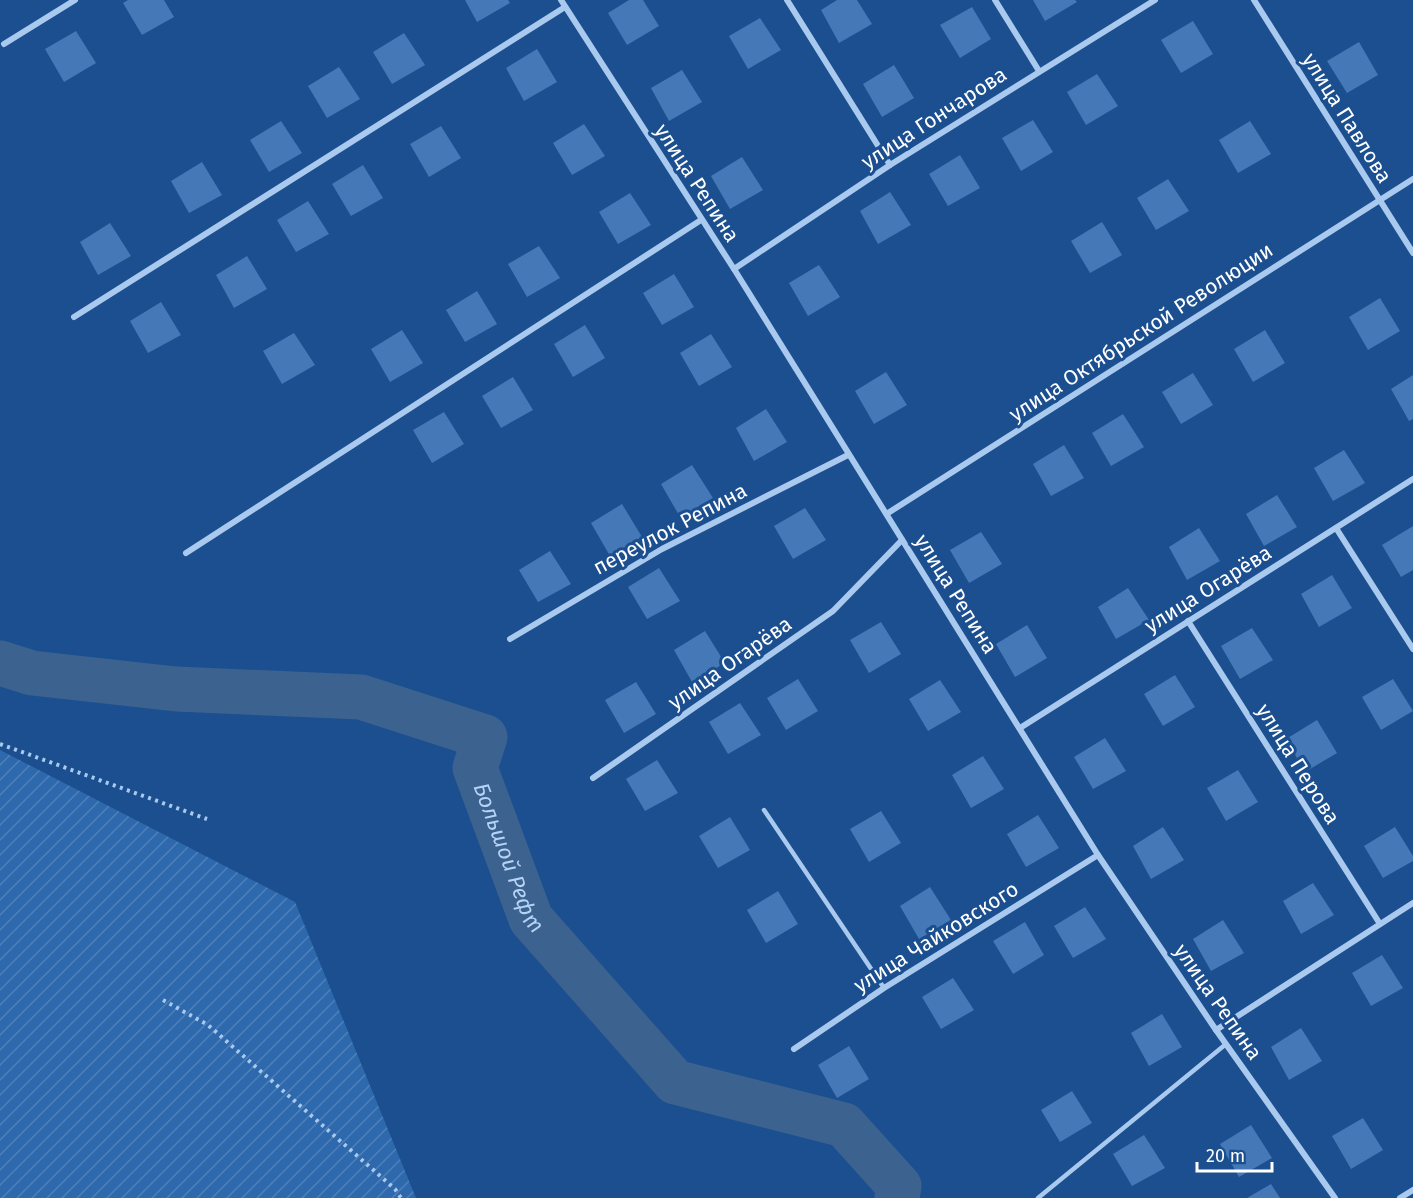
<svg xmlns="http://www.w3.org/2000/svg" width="1413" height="1198" viewBox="0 0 1413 1198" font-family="'Fira Sans',sans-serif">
	<defs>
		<pattern id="garden-furrows" width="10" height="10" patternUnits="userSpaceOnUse" patternTransform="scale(1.5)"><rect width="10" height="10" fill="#2e69ad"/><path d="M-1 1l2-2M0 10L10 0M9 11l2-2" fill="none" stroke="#4d80b9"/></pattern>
	</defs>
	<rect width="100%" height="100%" fill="#1b4f8f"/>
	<!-- garden -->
	<path fill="url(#garden-furrows)" d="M0 750 295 902 416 1198H0Z"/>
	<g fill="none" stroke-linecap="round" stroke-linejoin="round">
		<!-- river -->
		<path stroke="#3c6290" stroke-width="45" id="s1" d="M0 663 32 673 176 689 361 697 485 737 475 768 531 919 675 1082 844 1125 899 1186 897 1198"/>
	</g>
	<!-- building -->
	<g fill="#4478b7">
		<path d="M128 0H164L174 17 142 35 123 3Z"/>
		<path d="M465 0H508L510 3 477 22Z"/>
		<path d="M629 0H643L659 26 627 45 608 13Z"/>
		<path d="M837 0H857L872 24 839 43 821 10Z"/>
		<path d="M1033 0H1075L1077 2 1045 21Z"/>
		<path d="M972 7 991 39 960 58 940 25Z"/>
		<path d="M760 18 781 50 748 69 729 36Z"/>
		<path d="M1193 21 1213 54 1181 73 1161 40Z"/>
		<path d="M76 31 96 63 64 82 45 49Z"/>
		<path d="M404 33 425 65 392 84 373 52Z"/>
		<path d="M1359 42 1378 75 1347 93 1327 61Z"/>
		<path d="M537 49 557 82 524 101 506 68Z"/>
		<path d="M894 65 914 98 882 117 863 84Z"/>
		<path d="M339 67 360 99 327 118 308 86Z"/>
		<path d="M682 70 702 102 669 121 651 88Z"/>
		<path d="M1097 74 1118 106 1086 125 1067 92Z"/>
		<path d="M1033 120 1053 152 1021 171 1002 138Z"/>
		<path d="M281 121 302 153 269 172 250 140Z"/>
		<path d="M1250 121 1271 154 1238 173 1219 140Z"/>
		<path d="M584 124 605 156 572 175 553 143Z"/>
		<path d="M441 126 461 158 429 177 410 144Z"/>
		<path d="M960 155 980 188 948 206 929 174Z"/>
		<path d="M742 157 763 190 730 209 711 176Z"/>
		<path d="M202 162 222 195 189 213 171 181Z"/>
		<path d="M363 165 383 198 351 216 332 184Z"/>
		<path d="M1168 179 1189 211 1156 230 1137 198Z"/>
		<path d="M890 192 911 225 878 244 860 211Z"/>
		<path d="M630 193 651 225 618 244 599 212Z"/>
		<path d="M308 201 329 234 296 252 277 220Z"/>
		<path d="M1102 222 1122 255 1090 273 1071 241Z"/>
		<path d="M110 223 131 256 98 275 80 242Z"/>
		<path d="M539 246 560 278 527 297 508 264Z"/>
		<path d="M247 256 267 289 234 308 216 275Z"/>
		<path d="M819 265 840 297 808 316 789 283Z"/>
		<path d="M674 274 694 307 662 325 643 293Z"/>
		<path d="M477 291 497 324 465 342 446 310Z"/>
		<path d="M1380 298 1400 331 1368 350 1349 317Z"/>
		<path d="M161 302 181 335 148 353 130 321Z"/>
		<path d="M585 325 605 358 573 377 554 344Z"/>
		<path d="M402 330 423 363 390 382 371 349Z"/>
		<path d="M1265 330 1285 363 1253 382 1234 349Z"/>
		<path d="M294 333 315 365 282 384 263 351Z"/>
		<path d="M711 334 732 367 699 386 680 353Z"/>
		<path d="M886 372 907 405 874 424 855 391Z"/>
		<path d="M1193 373 1213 405 1181 424 1162 392Z"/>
		<path d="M1413 375V419L1409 421 1391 389Z"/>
		<path d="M513 377 533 410 501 428 482 396Z"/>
		<path d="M766 409 787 442 754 461 736 428Z"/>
		<path d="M444 412 464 444 432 463 413 430Z"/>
		<path d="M1123 414 1144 447 1111 466 1092 433Z"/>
		<path d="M1064 445 1084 478 1051 496 1033 464Z"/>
		<path d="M1344 450 1365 483 1333 501 1314 468Z"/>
		<path d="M692 465 713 498 680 517 661 484Z"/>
		<path d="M1277 495 1297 527 1264 546 1246 514Z"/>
		<path d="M622 504 642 537 610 556 591 523Z"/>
		<path d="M805 508 826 540 793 559 774 526Z"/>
		<path d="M1413 526V570L1401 577 1382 545Z"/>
		<path d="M1199 528 1220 561 1187 580 1169 547Z"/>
		<path d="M981 532 1002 564 969 583 950 550Z"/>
		<path d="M550 551 571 584 538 602 519 570Z"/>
		<path d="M659 568 680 601 647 619 628 587Z"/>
		<path d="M1332 575 1352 608 1319 627 1301 594Z"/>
		<path d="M1128 588 1149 620 1116 639 1098 607Z"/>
		<path d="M881 622 901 654 869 673 850 640Z"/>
		<path d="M1027 625 1047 658 1015 677 996 644Z"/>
		<path d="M1252 628 1273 660 1240 679 1221 646Z"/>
		<path d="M705 631 725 663 692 682 674 650Z"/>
		<path d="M1175 675 1195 707 1163 726 1144 694Z"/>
		<path d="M798 679 818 711 786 730 767 698Z"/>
		<path d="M1393 679 1413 711 1381 730 1362 697Z"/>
		<path d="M940 680 961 712 928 731 909 699Z"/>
		<path d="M636 682 656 714 624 733 605 700Z"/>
		<path d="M740 703 761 735 728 754 709 722Z"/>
		<path d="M1317 720 1337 753 1305 772 1286 739Z"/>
		<path d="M1105 738 1126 771 1093 789 1074 757Z"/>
		<path d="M983 756 1004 789 971 808 952 775Z"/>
		<path d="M657 760 678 793 645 811 626 779Z"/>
		<path d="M1238 770 1258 802 1226 821 1207 788Z"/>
		<path d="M881 811 901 843 869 862 850 829Z"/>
		<path d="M1038 815 1059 848 1026 867 1007 834Z"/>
		<path d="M730 817 750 850 718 868 699 836Z"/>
		<path d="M1163 827 1184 860 1151 879 1133 846Z"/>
		<path d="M1395 827 1413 856V861L1383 878 1364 846Z"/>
		<path d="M1313 883 1334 915 1301 934 1283 901Z"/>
		<path d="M930 887 951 920 919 939 900 906Z"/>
		<path d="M778 891 798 924 766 943 747 910Z"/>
		<path d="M1085 907 1106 939 1073 958 1054 926Z"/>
		<path d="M1223 920 1244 953 1211 971 1193 939Z"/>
		<path d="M1025 922 1044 955 1013 974 993 941Z"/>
		<path d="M1382 955 1403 988 1371 1006 1352 973Z"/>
		<path d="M953 978 974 1010 941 1029 922 997Z"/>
		<path d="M1162 1014 1182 1047 1149 1066 1131 1033Z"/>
		<path d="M1301 1028 1322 1061 1289 1080 1271 1047Z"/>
		<path d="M849 1046 869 1079 837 1098 818 1065Z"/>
		<path d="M1072 1091 1092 1123 1060 1142 1041 1110Z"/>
		<path d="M1363 1118 1383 1150 1351 1169 1332 1136Z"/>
		<path d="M1251 1125 1272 1158 1239 1177 1220 1144Z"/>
		<path d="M1144 1135 1165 1168 1132 1186 1113 1154Z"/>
		<path d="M1271 1184 1280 1198H1247Z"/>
	</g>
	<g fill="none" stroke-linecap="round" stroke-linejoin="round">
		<!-- path -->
		<g stroke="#a9c9ee" stroke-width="4" stroke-dasharray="3 4.5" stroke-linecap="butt">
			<path d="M0 744 207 819"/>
			<path d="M163 1000 208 1025 395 1189 401 1198"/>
		</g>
		<!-- service -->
		<g stroke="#a9c9ee" stroke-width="4.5">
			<path d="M764 810 884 988"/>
			<path d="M1038 1198 1226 1044"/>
		</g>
		<!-- minor -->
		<g stroke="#a9c9ee" stroke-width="6">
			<path d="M561 0 734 269 1098 855 1216 1030 1335 1198"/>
			<path d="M787 0 890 165"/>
			<path d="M995 0 1039 71"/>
			<path d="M1254 0 1413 253"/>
			<path d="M4 44 75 0"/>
			<path d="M734 269 890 165 1155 0"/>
			<path d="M74 317 565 7"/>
			<path d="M888 513 1413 179"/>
			<path d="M1336 528 1413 649"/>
			<path d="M186 553 701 220"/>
			<path d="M1188 621 1380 924"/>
			<path d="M510 639 662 549 848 455"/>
			<path d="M1020 728 1413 479"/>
			<path d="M593 778 833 611 902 540"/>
			<path d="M1216 1030 1413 903"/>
			<path d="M794 1049 884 988 1098 855"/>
			<path d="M1400 1198 1413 1190"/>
		</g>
	</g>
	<g text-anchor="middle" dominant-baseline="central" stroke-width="6" stroke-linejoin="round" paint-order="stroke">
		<!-- street labels -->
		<g font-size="21" fill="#fff" stroke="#1b4f8f">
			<text transform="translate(934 118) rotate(-33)">улица Гончарова</text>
			<text transform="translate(1347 118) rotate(58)">улица Павлова</text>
			<text transform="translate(697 183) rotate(57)">улица Репина</text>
			<text transform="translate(1141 332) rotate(-33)">улица Октябрьской Революции</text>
			<text transform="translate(670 529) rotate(-28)">переулок Репина</text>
			<text transform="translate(1208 589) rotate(-32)">улица Огарёва</text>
			<text transform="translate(956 594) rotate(58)">улица Репина</text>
			<text transform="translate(730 663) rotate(-35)">улица Огарёва</text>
			<text transform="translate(1298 764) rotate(58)">улица Перова</text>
			<text transform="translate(936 937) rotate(-32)">улица Чайковского</text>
			<text transform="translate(1218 1002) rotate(55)">улица Репина</text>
		</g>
		<!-- water labels -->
		<g font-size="22" font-style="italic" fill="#b5d3f5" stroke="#1b4f8f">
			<text stroke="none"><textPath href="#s1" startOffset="622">Большой Рефт</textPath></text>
		</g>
	</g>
	<!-- scale -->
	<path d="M1197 1162v9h75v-9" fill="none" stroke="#ffffff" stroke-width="3"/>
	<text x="1206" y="1162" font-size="18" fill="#ffffff" stroke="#1b4f8f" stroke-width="4.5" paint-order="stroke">20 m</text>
</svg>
